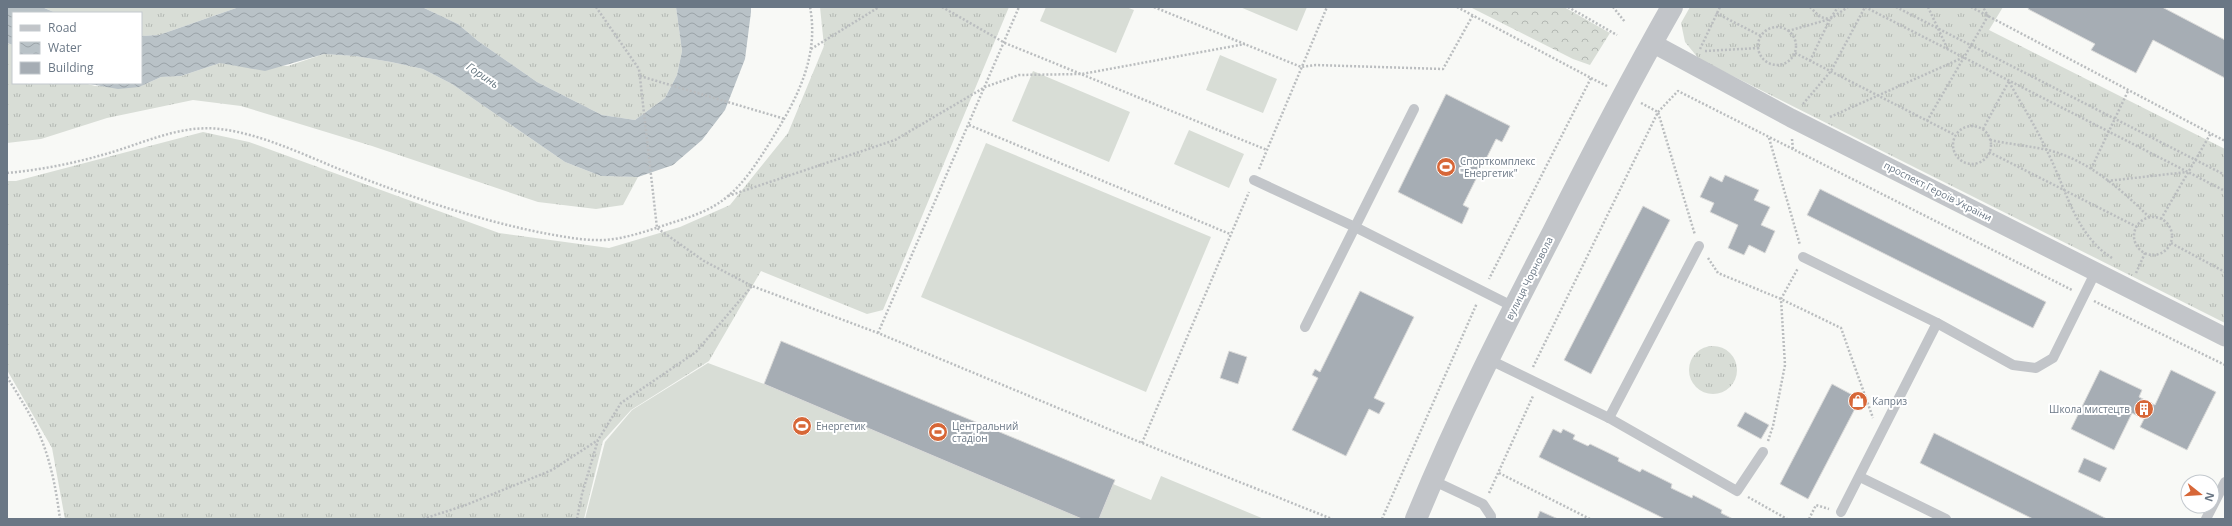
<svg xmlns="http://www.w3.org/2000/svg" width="2232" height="526" viewBox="0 0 2232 526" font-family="'Open Sans',sans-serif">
	<defs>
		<pattern id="grass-tufts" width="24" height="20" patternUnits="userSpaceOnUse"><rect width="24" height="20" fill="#d8ddd6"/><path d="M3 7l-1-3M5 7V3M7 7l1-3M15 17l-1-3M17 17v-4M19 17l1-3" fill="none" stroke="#b3b8b3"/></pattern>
		<pattern id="forest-crowns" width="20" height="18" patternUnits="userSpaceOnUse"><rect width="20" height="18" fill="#d8ddd6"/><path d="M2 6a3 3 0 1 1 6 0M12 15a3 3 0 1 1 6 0" fill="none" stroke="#b3b8b3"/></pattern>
		<pattern id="water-waves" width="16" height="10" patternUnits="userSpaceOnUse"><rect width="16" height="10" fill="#b9c2c7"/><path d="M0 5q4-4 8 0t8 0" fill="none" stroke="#9aa2a7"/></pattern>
	</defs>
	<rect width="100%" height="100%" fill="#f8f9f6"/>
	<!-- grass -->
	<g fill="url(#grass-tufts)">
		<path d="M42 7H239L159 35 141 36V13H56Z"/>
		<path d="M422 7H676L682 51 677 75 665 98 635 120 602 115 537 82 478 41 458 24Z"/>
		<path d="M820 7H1009L883 310 867 314 761 271 709 361 631 410 603 441 584 519H65L52 448 7 370V181H16L203 132 249 142 499 233 609 248 680 227 730 205 788 133 824 46Z"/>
		<path d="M1690 7H2003L1989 30 2225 149V323L1699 59 1685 42 1681 23Z"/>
		<path d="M7 43 13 45V83H84L95 86 139 87 161 77 181 76 220 63 288 66 324 54 355 56 391 62 423 69 452 84 565 162 601 176 638 177 623 205 596 209 538 202 372 146 241 106 193 100 107 118 41 139 7 143Z"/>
		<circle cx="1713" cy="370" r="24"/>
	</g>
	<!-- forest -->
	<path fill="url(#forest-crowns)" d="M1470 7H1564L1610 33 1590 65 1573 59Z"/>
	<!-- garden -->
	<g fill="#d8ddd6">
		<path d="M1046 7H1126L1134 10 1116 53 1040 21Z"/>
		<path d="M1240 7H1307L1297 31Z"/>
		<path d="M1220 55 1277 79 1263 113 1206 90Z"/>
		<path d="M1033 71 1130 112 1109 162 1012 121Z"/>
		<path d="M1189 130 1244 154 1229 188 1174 164Z"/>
		<path d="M986 143 1211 237 1146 392 921 297Z"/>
		<path d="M781 341 1115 480 1113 484 1151 500 1161 476 1264 519H585L605 442 632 410 708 363 764 384Z"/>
	</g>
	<!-- water -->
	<g fill="url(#water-waves)">
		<path d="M7 7H42L56 13H13V45L7 43Z"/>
		<path d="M239 7H422L458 24 478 41 537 82 602 115 635 120 665 98 677 75 682 51 676 7H751V12L745 59 725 110 702 140 673 165 638 177 601 176 565 162 452 84 423 69 391 62 355 56 324 54 265 71 220 63 181 76 161 77 139 87 118 89 84 83H141V36L159 35Z"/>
	</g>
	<!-- building -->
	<g fill="#a6adb4" stroke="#dadad9">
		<path d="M2029 7H2162L2225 40V78L2153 40 2136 73 2091 50 2095 44 2028 9Z"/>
		<path d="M1446 94 1510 126 1502 142 1496 139 1463 205 1469 208 1462 224 1398 192Z"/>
		<path d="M1725 175 1759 190 1754 200 1770 207 1761 225 1775 231 1765 253 1749 245 1744 255 1728 248 1738 225 1710 212 1714 203 1700 197 1710 176 1722 182Z"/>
		<path d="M1820 189 2046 302 2033 328 1807 215Z"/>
		<path d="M1643 206 1670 220 1591 374 1564 360Z"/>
		<path d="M1360 291 1414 317 1374 398 1385 403 1379 414 1369 409 1346 456 1292 430 1318 378 1312 375 1315 369 1320 372Z"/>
		<path d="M781 341 1115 480 1099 519H1082L764 384Z"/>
		<path d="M1229 351 1247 357 1238 384 1220 378Z"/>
		<path d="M2100 370 2142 390 2139 397 2155 405 2171 370 2216 392 2187 450 2140 427 2144 419 2132 413 2114 450 2071 429Z"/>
		<path d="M1832 384 1860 399 1808 499 1780 484Z"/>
		<path d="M1745 412 1769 425 1761 439 1737 426Z"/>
		<path d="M1553 429 1561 433 1563 429 1575 435 1573 439 1588 446 1590 444 1619 458 1618 461 1640 472 1642 469 1672 484 1671 488 1692 498 1693 495 1722 510 1721 513 1733 519H1665L1539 457Z"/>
		<path d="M1934 433 2107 519H2033L1920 463Z"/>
		<path d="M2084 458 2107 468 2100 482 2078 472Z"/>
		<path d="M1540 511 1558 519H1537Z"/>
	</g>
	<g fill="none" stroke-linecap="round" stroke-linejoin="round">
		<!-- path -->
		<g stroke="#babdbf" stroke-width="2.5" stroke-dasharray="2 2" stroke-linecap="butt">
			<path d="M596 7 639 69 657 228 704 261 752 286 878 333 1142 443 1332 519"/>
			<path d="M942 7 1005 43 1267 150"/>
			<path d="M1154 7 1301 67 1316 65 1443 69 1473 15"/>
			<path d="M1457 7 1591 78 1489 279"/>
			<path d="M1568 7 1617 35"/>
			<path d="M1613 7 1625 22"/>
			<path d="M1810 7 1820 17 1829 19"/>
			<path d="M1865 7 2225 191"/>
			<path d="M1896 7 2225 175"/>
			<path d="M1928 7 1948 50"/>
			<path d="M1971 7 2225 141"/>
			<path d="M1716 13 1761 36"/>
			<circle cx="1777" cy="46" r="19"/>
			<path d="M1788 31 1830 19 1848 7"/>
			<path d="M811 49 879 7"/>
			<path d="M1700 49 1720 7"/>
			<path d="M1705 51 1759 48"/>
			<path d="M1795 53 1955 135"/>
			<path d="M1810 61 1830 19 1838 7"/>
			<path d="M640 76 785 119"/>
			<path d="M1591 78 1607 86"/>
			<path d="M2009 82C2022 105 2036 127 2047 151 2066 188 2075 235 2112 258"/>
			<path d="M1641 103 1658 112 1695 235"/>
			<path d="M1803 104 1831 71 1865 7"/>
			<path d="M1830 117 1962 58"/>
			<path d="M1927 121 1988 16 1983 7"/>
			<path d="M969 125 1230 234"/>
			<circle cx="1972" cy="145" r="19"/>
			<path d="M1983 129 2009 81"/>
			<path d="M1769 138 1800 245"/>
			<path d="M1792 139 1793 150"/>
			<path d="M1990 140C2009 144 2029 146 2048 150 2088 160 2121 189 2150 218"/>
			<path d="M1989 152 2137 227"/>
			<path d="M1259 169 1327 7"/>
			<path d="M2091 169 2128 91"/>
			<path d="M7 173C39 170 71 164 102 155 140 145 179 124 220 129 262 134 304 155 344 171 408 196 471 218 538 232 560 236 583 241 606 240 628 238 650 230 671 223 691 217 712 210 728 196 744 183 756 164 767 147 794 104 820 60 810 7"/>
			<path d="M2107 181 2187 172"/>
			<path d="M728 196 895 140 985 87 1019 75 1082 74 1245 44"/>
			<circle cx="2153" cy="236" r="19"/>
			<path d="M2161 219 2211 133"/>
			<path d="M2171 243 2225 272"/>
			<path d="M1708 258 1718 273 1781 299 1841 328 1873 418"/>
			<path d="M2136 273 2145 253"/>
			<path d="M2094 301 2225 365"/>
			<path d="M878 333 1019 7"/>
			<path d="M1533 367 1658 112 1678 91 2072 290"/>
			<path d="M7 377C17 393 28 410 36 427 50 456 56 488 60 519"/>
			<path d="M1768 441 1773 426 1785 365 1781 299 1798 268"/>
			<path d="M1142 443 1249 192"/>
			<path d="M1499 473 1590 519"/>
			<path d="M1489 493 1533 396"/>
			<path d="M1748 497 1787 519"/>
			<path d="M423 519 466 505 552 470 598 440"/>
			<path d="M577 519 582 494 598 440 621 403 696 352 752 286"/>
			<path d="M1382 519 1477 303"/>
			<path d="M1809 519 1816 505 1829 509"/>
		</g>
		<!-- service -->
		<g stroke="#c2c5c9" stroke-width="10">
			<path d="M1414 109 1355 227 1514 307"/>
			<path d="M1254 180 1355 227 1305 327"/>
			<path d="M1803 257 1937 323 2013 365 2036 368 2053 358 2096 271"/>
			<path d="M1488 359 1609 418 1737 491 1763 452"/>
			<path d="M1609 418 1699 246"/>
			<path d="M1860 477 1946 519"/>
			<path d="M1432 480 1483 504 1491 516V519"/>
			<path d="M1841 512 1937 323"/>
			<path d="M2206 519 2225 482"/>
		</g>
		<!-- minor -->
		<path stroke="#c2c5c9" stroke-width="19" d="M1652 43 1791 118 2225 337"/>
		<!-- tertiary -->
		<path stroke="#c2c5c9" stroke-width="22" d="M1416 519C1456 421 1504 326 1553 232 1591 156 1630 81 1672 7"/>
	</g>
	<!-- icons -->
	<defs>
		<g id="stadium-disc" transform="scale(1)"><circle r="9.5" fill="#d76738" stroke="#fff"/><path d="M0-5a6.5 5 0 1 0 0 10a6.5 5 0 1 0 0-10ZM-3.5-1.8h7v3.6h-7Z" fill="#fff"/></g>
		<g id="shop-disc" transform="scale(1)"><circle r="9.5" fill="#d76738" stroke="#fff"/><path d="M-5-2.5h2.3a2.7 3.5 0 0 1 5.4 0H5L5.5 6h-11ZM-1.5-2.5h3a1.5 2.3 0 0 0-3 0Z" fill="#fff"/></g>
		<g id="building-disc" transform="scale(1)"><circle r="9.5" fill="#d76738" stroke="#fff"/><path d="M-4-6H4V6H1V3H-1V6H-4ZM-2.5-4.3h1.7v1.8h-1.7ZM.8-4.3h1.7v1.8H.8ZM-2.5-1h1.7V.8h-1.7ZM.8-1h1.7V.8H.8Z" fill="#fff"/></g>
	</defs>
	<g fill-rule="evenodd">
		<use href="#stadium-disc" x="1446" y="167"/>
		<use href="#shop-disc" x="1858" y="401"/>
		<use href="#building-disc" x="2144" y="409"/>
		<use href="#stadium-disc" x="802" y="426"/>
		<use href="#stadium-disc" x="938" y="432"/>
	</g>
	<g text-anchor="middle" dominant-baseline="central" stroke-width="4" stroke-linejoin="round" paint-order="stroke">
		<!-- poi labels -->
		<g font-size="10" fill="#6a7785" stroke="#fff" text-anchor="start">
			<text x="1460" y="161">Спорткомплекс<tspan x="1460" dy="12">"Енергетик"</tspan></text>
			<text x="1872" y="401">Каприз</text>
			<text x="2130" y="409" text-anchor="end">Школа мистецтв</text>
			<text x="816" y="426">Енергетик</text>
			<text x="952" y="426">Центральний<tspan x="952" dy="12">стадіон</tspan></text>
		</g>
		<!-- street labels -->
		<g font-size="10" fill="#6a7785" stroke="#fff">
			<text transform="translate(1938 191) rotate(27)">проспект Героїв України</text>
			<text transform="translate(1529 278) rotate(-63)">вулиця Чорновола</text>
		</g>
		<!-- water labels -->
		<g font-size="11" font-style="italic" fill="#667780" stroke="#fff">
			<text transform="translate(483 75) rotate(34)">Горинь</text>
		</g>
	</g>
	<!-- border -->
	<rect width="2232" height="526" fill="none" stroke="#6a7785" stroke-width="16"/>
	<!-- legend -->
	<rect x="12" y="12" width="130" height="72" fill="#ffffff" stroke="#c3c9ce"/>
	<rect x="20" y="25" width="20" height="6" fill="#c2c5c9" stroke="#c3c9ce"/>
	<text x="48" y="32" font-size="12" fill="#6a7785">Road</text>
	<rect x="20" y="42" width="20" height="12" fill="url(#water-waves)" stroke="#c3c9ce"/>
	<text x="48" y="52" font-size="12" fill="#6a7785">Water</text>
	<rect x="20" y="62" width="20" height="12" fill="#a6adb4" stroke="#c3c9ce"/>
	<text x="48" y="72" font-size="12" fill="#6a7785">Building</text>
	<!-- north arrow -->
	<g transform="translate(2200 494) rotate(107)"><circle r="19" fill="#ffffff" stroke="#c3c9ce"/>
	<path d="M0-3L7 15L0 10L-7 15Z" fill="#d76738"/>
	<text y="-6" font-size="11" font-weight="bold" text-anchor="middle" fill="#6a7785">N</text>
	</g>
</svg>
